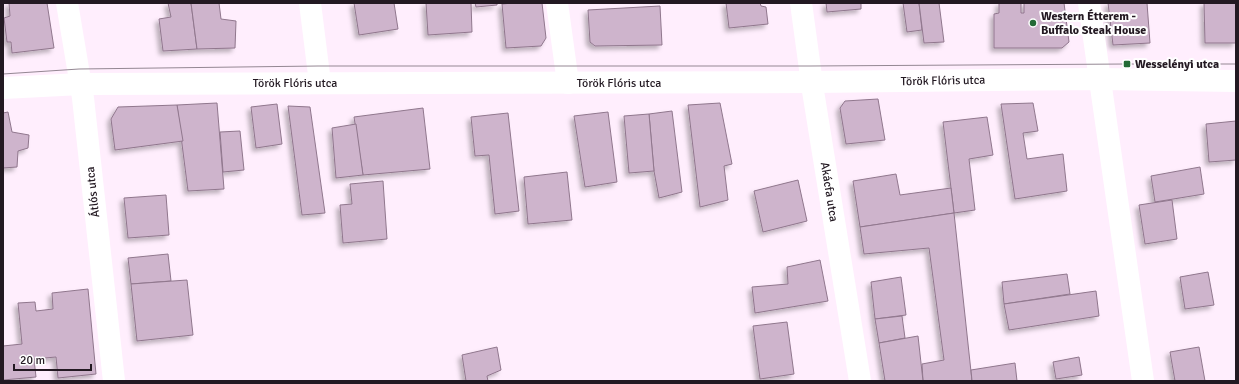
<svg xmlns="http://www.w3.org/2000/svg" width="1239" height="384" viewBox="0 0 1239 384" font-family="Signika,sans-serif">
	<defs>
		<filter id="shadow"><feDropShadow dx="-3.5" dy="3.5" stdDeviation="2" flood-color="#0004"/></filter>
	</defs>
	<rect width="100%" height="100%" fill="#ffeefd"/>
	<!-- building -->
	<g fill="#ceb4cc" stroke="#90778d" filter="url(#shadow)">
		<path d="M9 3H47L54 48 12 53 11 42H7L4 18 10 16Z"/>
		<path d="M168 3H191L197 49 163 51 159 19 171 17Z"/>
		<path d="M191 3H219L221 19 236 21 235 48 197 49Z"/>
		<path d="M354 3H394L398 29 359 35Z"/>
		<path d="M426 3H471L472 32 428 35Z"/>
		<path d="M475 3H497V5L476 7Z"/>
		<path d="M513 3H542L546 38 541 46 506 48 502 4Z"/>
		<path d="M726 3H760L761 6 766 7 768 24 729 28Z"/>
		<path d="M826 3H861V9L827 12Z"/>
		<path d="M903 3H919L922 30 907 32Z"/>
		<path d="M919 3H939L944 42 924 43Z"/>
		<path d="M999 3H1021V13H1024V3H1064L1069 42 1062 48H994V14L999 13Z"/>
		<path d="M1108 3H1147L1150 43 1113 45Z"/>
		<path d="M1204 3H1236V43H1205Z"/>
		<path d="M660 6 662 45 595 46 590 42 588 10Z"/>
		<path d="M878 99 885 140 846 144 840 108 845 101Z"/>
		<path d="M217 103 224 189 188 191 177 105Z"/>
		<path d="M720 103 732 164 724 166 728 200 700 207 688 105Z"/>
		<path d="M1033 103 1038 131 1023 133 1027 159 1063 154 1067 191 1015 199 1001 104Z"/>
		<path d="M277 104 282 144 256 148 251 107Z"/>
		<path d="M177 105 183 141 115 150 111 119 118 107Z"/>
		<path d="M288 106 310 107 325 213 302 215Z"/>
		<path d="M423 108 430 169 363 175 354 117Z"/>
		<path d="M672 111 682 192 659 198 654 171 649 114Z"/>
		<path d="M8 112 12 132 29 135 28 148 18 151 17 167 3 168V113Z"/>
		<path d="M608 112 617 182 585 187 574 116Z"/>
		<path d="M508 113 519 211 495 214 489 155 475 156 471 117Z"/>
		<path d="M649 114 654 171 629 173 624 116Z"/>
		<path d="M987 117 993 155 969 159 975 210 954 213 943 122Z"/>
		<path d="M1236 121V160L1209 162 1206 124Z"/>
		<path d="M356 124 363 175 336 178 332 128Z"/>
		<path d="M240 131 244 170 223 172 220 132Z"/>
		<path d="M1200 167 1204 194 1155 202 1151 176Z"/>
		<path d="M567 172 572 220 528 224 524 177Z"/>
		<path d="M896 174 900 195 951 188 954 213 860 227 853 181Z"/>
		<path d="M798 180 807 221 763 232 754 191Z"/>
		<path d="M383 181 387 239 343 243 340 205 352 204 350 184Z"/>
		<path d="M166 195 169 235 128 238 124 198Z"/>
		<path d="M1172 200 1177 239 1145 244 1139 205Z"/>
		<path d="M954 213 972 381H923L922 364 944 360 929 248 864 254 860 227Z"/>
		<path d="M168 254 171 281 131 284 128 258Z"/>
		<path d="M820 260 828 301 755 313 752 287 788 284 787 267Z"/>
		<path d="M1208 272 1214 305 1185 309 1180 277Z"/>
		<path d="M1067 274 1070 294 1004 304 1002 282Z"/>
		<path d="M901 277 906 315 875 319 871 282Z"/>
		<path d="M187 280 193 335 137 341 131 284Z"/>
		<path d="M88 289 96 374 58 378 56 357 34 359 36 377 3 380V346L22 344 18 303 35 302 36 311 53 309 52 293Z"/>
		<path d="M1096 291 1099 316 1009 330 1004 304Z"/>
		<path d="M902 316 905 338 879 343 875 319Z"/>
		<path d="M787 322 794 374 760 379 753 326Z"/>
		<path d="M918 336 923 381H885L879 343Z"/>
		<path d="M497 347 501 370 487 376 488 381H466L462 355Z"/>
		<path d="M1199 347 1205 381H1175L1170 352Z"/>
		<path d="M1079 357 1082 375 1056 379 1053 362Z"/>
		<path d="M1015 363 1017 381H972L971 370Z"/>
	</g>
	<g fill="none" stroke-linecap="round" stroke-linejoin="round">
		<!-- minor -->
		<g stroke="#fff" stroke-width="22">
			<path d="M67 3 83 98 114 381"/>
			<path d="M310 3 320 83"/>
			<path d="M557 3 568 83"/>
			<path d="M801 3 813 91 860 381"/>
			<path d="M1089 3 1143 381"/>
			<path d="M3 88 81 84 811 82 1099 79 1236 81"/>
		</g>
		<!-- tram -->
		<path stroke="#948793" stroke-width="1" d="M3 74 79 69 318 66H810L1127 64H1236"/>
	</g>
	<!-- markers -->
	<g fill="#246a37" stroke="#fff" stroke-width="1.5">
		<circle cx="1033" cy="23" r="4"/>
		<rect x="1123" y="60" width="8" height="8" rx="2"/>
	</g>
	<g text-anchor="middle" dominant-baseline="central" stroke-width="4" stroke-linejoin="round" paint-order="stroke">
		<!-- poi labels -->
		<g font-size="12" font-weight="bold" fill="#231922" stroke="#fff" text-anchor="start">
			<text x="1041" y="16">Western Étterem -<tspan x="1041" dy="14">Buffalo Steak House</tspan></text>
			<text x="1135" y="64">Wesselényi utca</text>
		</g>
		<!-- street labels -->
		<g font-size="12" fill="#231922" stroke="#fff">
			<text transform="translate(943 81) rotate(-1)">Török Flóris utca</text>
			<text x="295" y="83">Török Flóris utca</text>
			<text x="619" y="83">Török Flóris utca</text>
			<text transform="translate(93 192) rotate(-96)">Átlós utca</text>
			<text transform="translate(829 192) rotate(81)">Akácfa utca</text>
		</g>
	</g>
	<!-- border -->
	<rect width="1239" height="384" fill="none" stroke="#231922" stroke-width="8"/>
	<!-- scale -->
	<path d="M14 364v6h77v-6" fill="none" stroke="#231922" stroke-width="2"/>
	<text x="20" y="364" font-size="12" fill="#231922" stroke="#ffffff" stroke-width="3" paint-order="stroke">20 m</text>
</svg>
